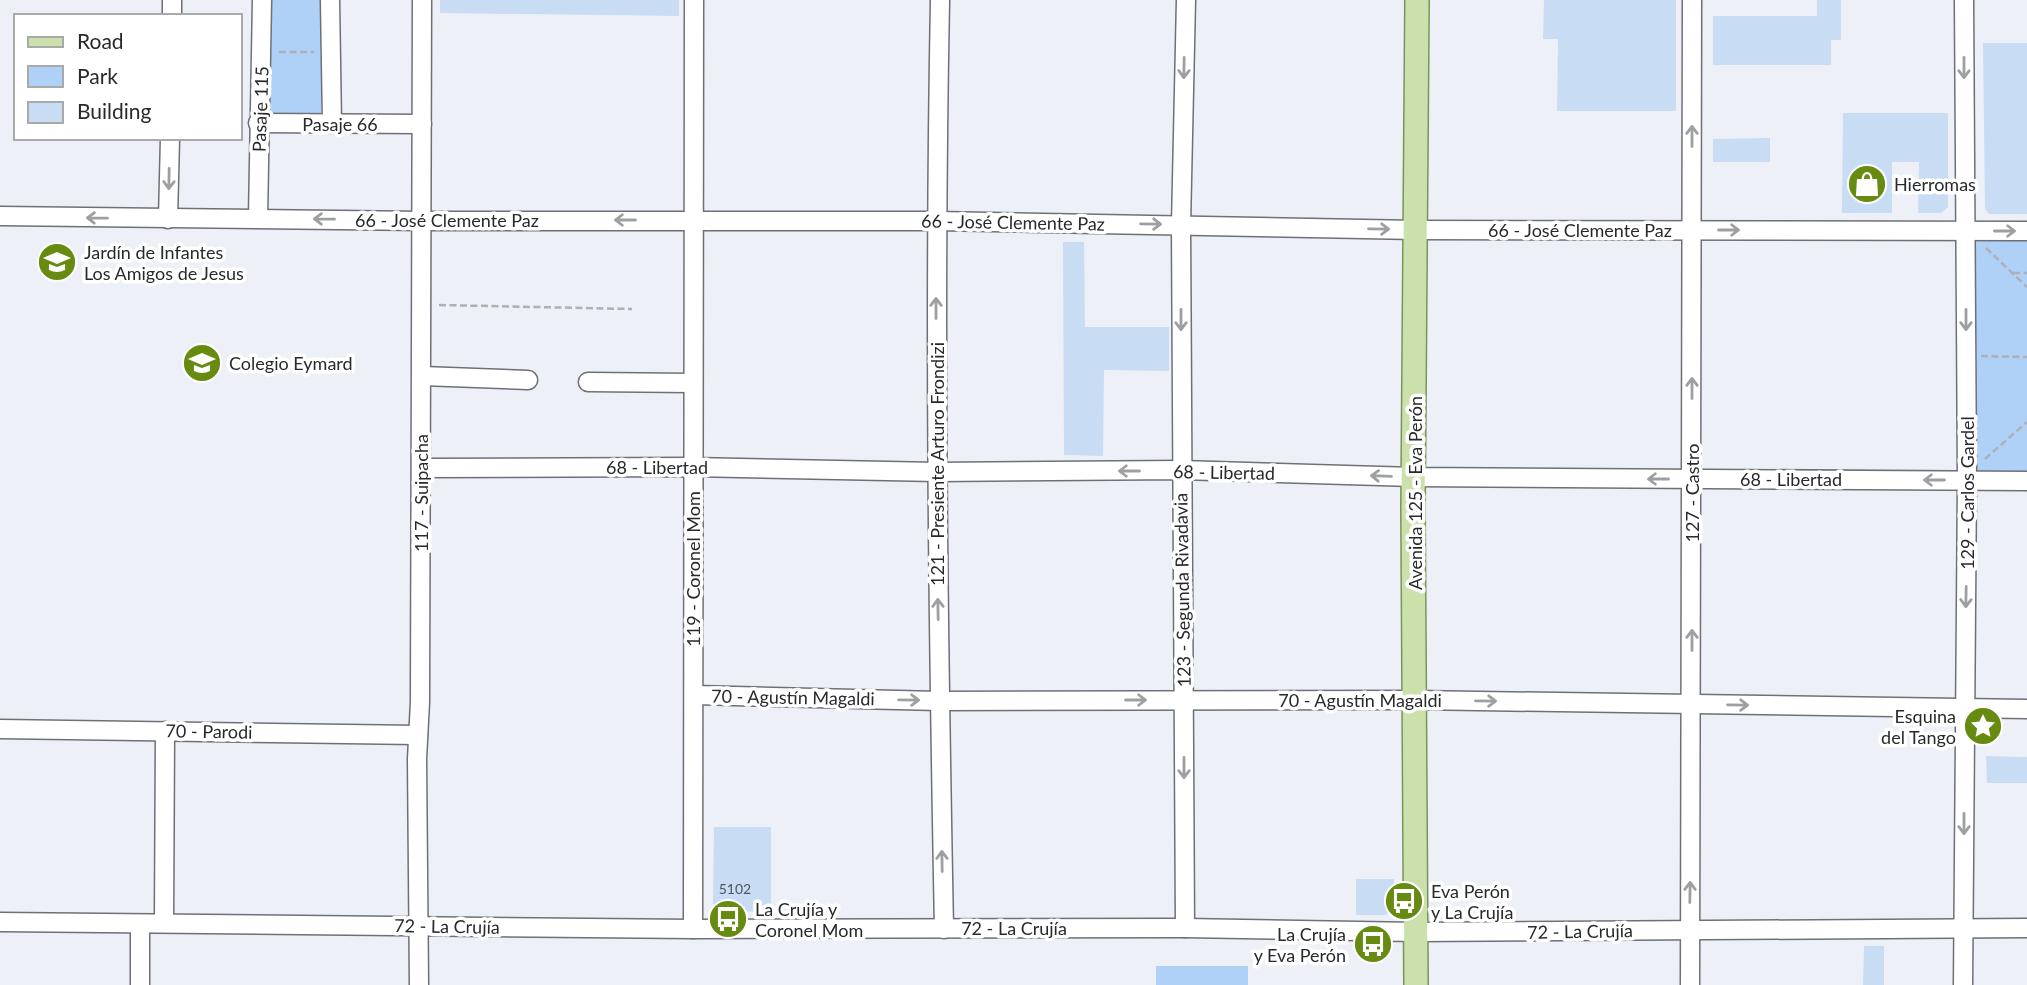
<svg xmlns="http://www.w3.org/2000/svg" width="2027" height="985" viewBox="0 0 2027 985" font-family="Lato,sans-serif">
	<rect width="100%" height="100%" fill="#edf1f7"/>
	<!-- green -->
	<g fill="#afd0f7">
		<path d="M269 0H321V116H268Z"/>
		<path d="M1966 231H2027V481L1967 480Z"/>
		<rect x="1156" y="966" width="92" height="19"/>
	</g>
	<!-- building -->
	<g fill="#c8dcf4">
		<path d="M440 0H679V16L440 13Z"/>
		<path d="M1544 0H1676V111H1557L1558 39H1543Z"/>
		<path d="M1817 0H1841V40H1831V65H1713V16H1817Z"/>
		<path d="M1983 43H2027V214H1989L1985 209Z"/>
		<path d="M1843 113H1948V207L1941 213H1918L1919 162H1892V213H1842Z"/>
		<path d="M1770 138V162H1713V139Z"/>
		<path d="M1063 242H1084L1085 327H1169V371L1104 370 1103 456 1064 455Z"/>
		<path d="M1986 756 2027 757V783H1987Z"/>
		<path d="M714 827H771V912L722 911 713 904Z"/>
		<path d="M1356 879H1394V907L1386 915H1356Z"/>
		<path d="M1864 946H1884V985H1863Z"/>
	</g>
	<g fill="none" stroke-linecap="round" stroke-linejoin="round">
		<!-- minor casing -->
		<g stroke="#6d7176" stroke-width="21">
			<g id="minor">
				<path d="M330 0 332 124"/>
				<path d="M940 0C934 310 938 619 944 929"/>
				<path d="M172 16V0"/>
				<path d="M258 123 422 124"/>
				<path d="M0 216 422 221H936L1417 230 2027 231"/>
				<path d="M258 218 262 0"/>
				<path d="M168 219 170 138"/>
				<path d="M422 376 528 380"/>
				<path d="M588 382 693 383"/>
				<path d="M422 468 692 467 937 472 1181 470 1414 477 2027 481"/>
				<path d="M694 695 939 701 1415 700 2027 709"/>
				<path d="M0 729 418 735"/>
				<path d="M0 922 693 929 1185 928 1416 932 2027 928"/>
				<path d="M164 923 165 731"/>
				<path d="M1185 928 1181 225 1186 0"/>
				<path d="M693 929 694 0"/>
				<path d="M140 985V924"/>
				<path d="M419 985 417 759 420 702 422 0"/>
				<path d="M1690 985 1692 0"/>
				<path d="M1963 985 1967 480 1964 0"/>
			</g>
		</g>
		<!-- major casing -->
		<g stroke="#7c925b" stroke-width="26">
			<path id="major" d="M1416 985 1413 508 1417 0"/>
		</g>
		<!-- path -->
		<g stroke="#adb0b5" stroke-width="2.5" stroke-dasharray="7 3.5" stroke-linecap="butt">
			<path d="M279 52H314"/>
			<path d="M1986 248 2027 287"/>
			<path d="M2013 273H2027"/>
			<path d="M439 305 632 309"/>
			<path d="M1981 356 2027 357"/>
			<path d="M1985 459 2027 422"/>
		</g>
		<!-- minor -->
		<use href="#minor" stroke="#fff" stroke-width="18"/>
		<!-- major -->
		<use href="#major" stroke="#cce0ac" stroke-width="23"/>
	</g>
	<!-- one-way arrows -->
	<defs><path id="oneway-shaft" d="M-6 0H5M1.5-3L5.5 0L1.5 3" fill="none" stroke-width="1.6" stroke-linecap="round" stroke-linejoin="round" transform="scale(1.75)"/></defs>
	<g stroke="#9e9fa0">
		<use href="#oneway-shaft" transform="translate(1184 68) rotate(91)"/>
		<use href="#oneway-shaft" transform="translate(1964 68) rotate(90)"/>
		<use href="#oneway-shaft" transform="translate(1692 136) rotate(-90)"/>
		<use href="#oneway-shaft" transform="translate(169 179) rotate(91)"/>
		<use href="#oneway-shaft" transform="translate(97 218) rotate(-179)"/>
		<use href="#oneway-shaft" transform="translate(324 219) rotate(-179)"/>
		<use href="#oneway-shaft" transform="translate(625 220) rotate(180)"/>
		<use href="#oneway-shaft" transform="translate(1151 224) rotate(1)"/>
		<use href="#oneway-shaft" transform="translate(1379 229) rotate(1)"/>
		<use href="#oneway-shaft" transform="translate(1729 230)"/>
		<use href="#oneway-shaft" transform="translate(2005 231)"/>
		<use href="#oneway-shaft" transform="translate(936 308) rotate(-90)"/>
		<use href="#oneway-shaft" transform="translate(1181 320) rotate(90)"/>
		<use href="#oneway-shaft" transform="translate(1966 320) rotate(90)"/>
		<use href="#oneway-shaft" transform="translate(1692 388) rotate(-90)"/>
		<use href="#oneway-shaft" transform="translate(1129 471) rotate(180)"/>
		<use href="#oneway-shaft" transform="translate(1381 476) rotate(-178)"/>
		<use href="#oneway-shaft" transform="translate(1658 479) rotate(-180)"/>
		<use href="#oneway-shaft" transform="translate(1934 480) rotate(-180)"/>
		<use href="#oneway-shaft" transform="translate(1966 597) rotate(91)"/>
		<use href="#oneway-shaft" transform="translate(938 609) rotate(-91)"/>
		<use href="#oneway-shaft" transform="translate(1692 640) rotate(-90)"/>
		<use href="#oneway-shaft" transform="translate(909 700) rotate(1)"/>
		<use href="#oneway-shaft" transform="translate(1136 700)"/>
		<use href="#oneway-shaft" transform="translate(1486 701) rotate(1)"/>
		<use href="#oneway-shaft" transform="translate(1738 705) rotate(1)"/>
		<use href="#oneway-shaft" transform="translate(1184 768) rotate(90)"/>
		<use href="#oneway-shaft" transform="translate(1964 824) rotate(90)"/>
		<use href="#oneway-shaft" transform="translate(942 861) rotate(-91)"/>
		<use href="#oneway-shaft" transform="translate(1690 892) rotate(-89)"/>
	</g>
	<!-- icons -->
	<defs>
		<g id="shop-disc" transform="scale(2.0125)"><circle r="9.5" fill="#678b11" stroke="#fff"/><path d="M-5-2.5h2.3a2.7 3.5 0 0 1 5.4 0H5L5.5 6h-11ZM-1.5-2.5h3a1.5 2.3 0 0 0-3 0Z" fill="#fff"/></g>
		<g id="school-disc" transform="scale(2.0125)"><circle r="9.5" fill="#678b11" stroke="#fff"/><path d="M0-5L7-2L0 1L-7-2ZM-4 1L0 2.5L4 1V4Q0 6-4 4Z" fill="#fff"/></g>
		<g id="sight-disc" transform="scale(2.0125)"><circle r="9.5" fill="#678b11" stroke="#fff"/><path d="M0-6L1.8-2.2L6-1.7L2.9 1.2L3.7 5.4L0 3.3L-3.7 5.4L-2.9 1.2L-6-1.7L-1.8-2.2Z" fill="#fff"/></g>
		<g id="bus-disc" transform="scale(2.0125)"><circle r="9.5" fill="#678b11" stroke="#fff"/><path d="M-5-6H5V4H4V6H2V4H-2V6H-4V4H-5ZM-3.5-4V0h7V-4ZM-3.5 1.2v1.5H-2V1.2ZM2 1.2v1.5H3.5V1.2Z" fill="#fff"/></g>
	</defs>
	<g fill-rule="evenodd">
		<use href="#shop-disc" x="1867" y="184"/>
		<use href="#school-disc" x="57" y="262"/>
		<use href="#school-disc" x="202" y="363"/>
		<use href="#sight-disc" x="1983" y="726"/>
		<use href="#bus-disc" x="1404" y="901"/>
		<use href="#bus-disc" x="728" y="919"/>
		<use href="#bus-disc" x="1373" y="944"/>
	</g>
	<g text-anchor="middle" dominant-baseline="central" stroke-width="7" stroke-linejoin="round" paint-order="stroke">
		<!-- number labels -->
		<g font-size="14" fill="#4f565d">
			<text x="735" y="888">5102</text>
		</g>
		<!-- street labels -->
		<g font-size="18" fill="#27292b" stroke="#fff">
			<text transform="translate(260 109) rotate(-88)">Pasaje 115</text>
			<text x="340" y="124">Pasaje 66</text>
			<text x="447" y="220">66 - José Clemente Paz</text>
			<text transform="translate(1013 222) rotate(1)">66 - José Clemente Paz</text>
			<text x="1580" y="230">66 - José Clemente Paz</text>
			<text transform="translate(937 464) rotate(-90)">121 - Presiente Arturo Frondizi</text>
			<text x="657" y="467">68 - Libertad</text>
			<text transform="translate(1224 472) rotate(1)">68 - Libertad</text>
			<text x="1791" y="479">68 - Libertad</text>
			<text transform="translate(421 493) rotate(-90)">117 - Suipacha</text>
			<text transform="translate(1415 493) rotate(-90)">Avenida 125 - Eva Perón</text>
			<text transform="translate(1692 493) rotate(-90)">127 - Castro</text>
			<text transform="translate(1967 493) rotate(-90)">129 - Carlos Gardel</text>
			<text transform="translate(693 569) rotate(-90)">119 - Coronel Mom</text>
			<text transform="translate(1182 590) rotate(-91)">123 - Segunda Rivadavia</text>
			<text transform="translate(793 697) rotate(1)">70 - Agustín Magaldi</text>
			<text x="1360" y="700">70 - Agustín Magaldi</text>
			<text transform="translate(209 731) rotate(1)">70 - Parodi</text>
			<text transform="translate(447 926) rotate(1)">72 - La Crujía</text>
			<text x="1014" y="928">72 - La Crujía</text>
			<text transform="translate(1580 931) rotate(-1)">72 - La Crujía</text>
		</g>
		<!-- poi labels -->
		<g font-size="18" fill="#27292b" stroke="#fff" text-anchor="start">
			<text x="1894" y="184">Hierromas</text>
			<text x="84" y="252">Jardín de Infantes<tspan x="84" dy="21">Los Amigos de Jesus</tspan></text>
			<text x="229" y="363">Colegio Eymard</text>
			<text x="1956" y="716" text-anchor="end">Esquina<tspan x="1956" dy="21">del Tango</tspan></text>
			<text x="1431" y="891">Eva Perón<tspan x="1431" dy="21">y La Crujía</tspan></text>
			<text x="755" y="909">La Crujía y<tspan x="755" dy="21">Coronel Mom</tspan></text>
			<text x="1346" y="934" text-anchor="end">La Crujía<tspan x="1346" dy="21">y Eva Perón</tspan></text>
		</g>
	</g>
	<!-- legend -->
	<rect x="14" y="14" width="228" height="126" fill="#ffffff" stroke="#a9a9aa" stroke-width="2"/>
	<rect x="28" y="37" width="35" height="10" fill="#cce0ac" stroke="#a9a9aa" stroke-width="2"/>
	<text x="77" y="49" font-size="21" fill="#27292b">Road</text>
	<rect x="28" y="66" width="35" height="21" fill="#afd0f7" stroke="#a9a9aa" stroke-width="2"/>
	<text x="77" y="84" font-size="21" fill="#27292b">Park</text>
	<rect x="28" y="102" width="35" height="21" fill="#c8dcf4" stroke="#a9a9aa" stroke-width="2"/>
	<text x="77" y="119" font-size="21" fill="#27292b">Building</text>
</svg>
